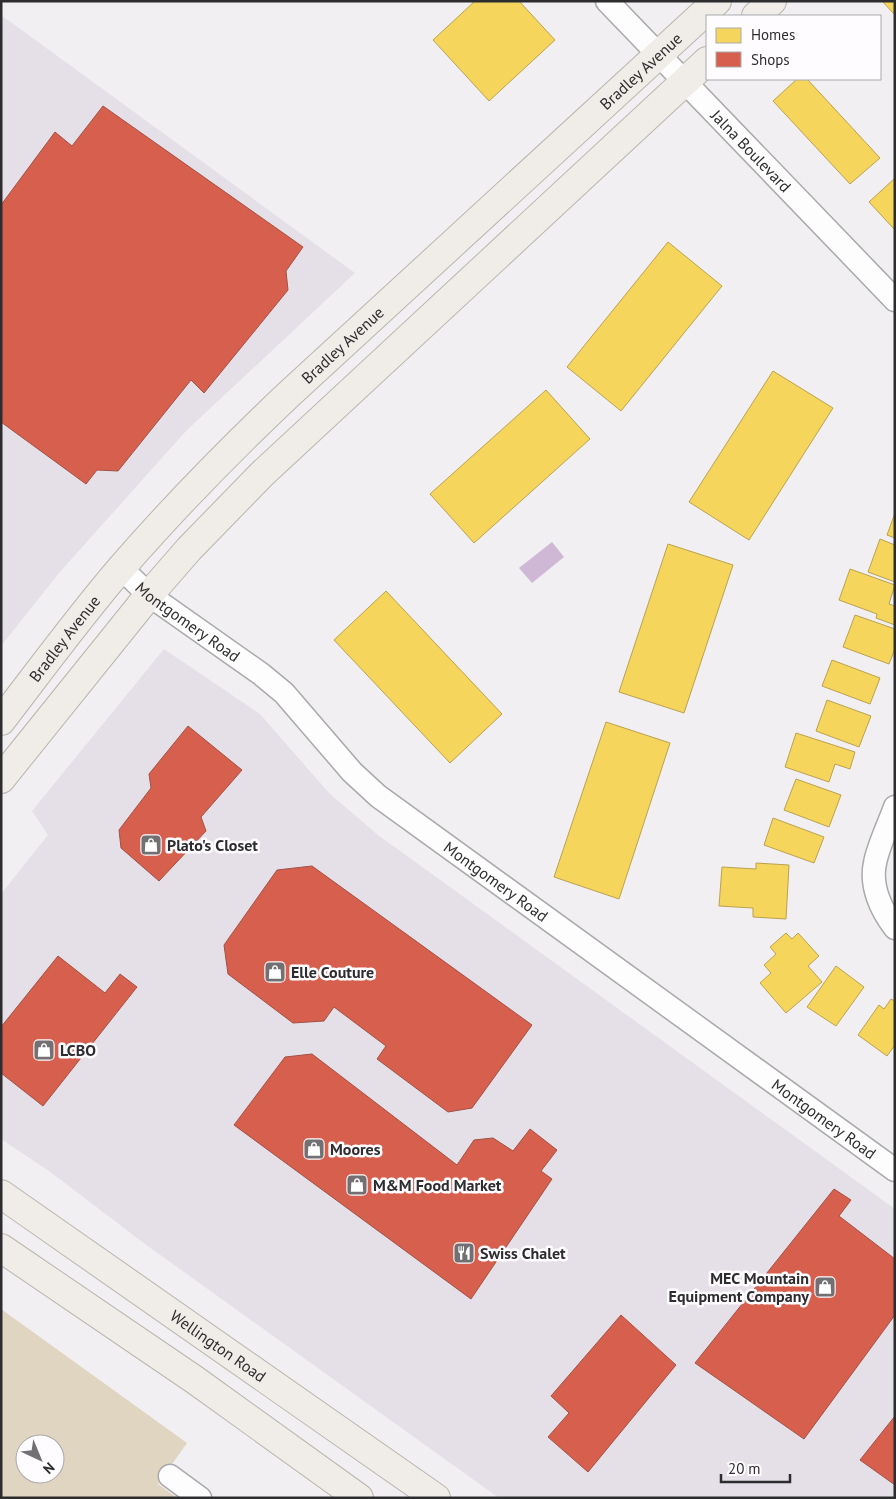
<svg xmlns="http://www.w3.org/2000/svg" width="896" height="1499" viewBox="0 0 896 1499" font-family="'PT Sans',sans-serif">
	<rect width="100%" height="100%" fill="#f1eff2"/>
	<!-- built -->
	<g fill="#e5e0e7">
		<path d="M1 15 355 273 186 431 59 573 1 646Z"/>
		<path d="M164 649 260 714 329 793 378 835 895 1209V1498H499L145 1244 49 1171 1 1139V894L48 835 32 811Z"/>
	</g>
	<!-- green -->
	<path fill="#e0d5c1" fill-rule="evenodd" d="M1 1309 187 1443 158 1484 177 1498H1ZM25 1444H55V1474H25Z"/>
	<!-- water -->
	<path fill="#cfb8d6" d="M552 542 564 557 532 583 519 568Z"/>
	<!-- homes -->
	<g fill="#f6d55c" stroke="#baa24e">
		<path d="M475 1H519L555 40 489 101 433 40Z"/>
		<path d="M882 1H895V15Z"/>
		<path d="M797 79H807L880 158 850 184 773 101Z"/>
		<path d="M895 178V230L869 202Z"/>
		<path d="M668 242 722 286 621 411 567 367Z"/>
		<path d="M773 371 833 408 749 540 689 502Z"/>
		<path d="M546 390 590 439 474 543 430 494Z"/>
		<path d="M895 513V538L887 535Z"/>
		<path d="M880 539 895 545V582L868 572Z"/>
		<path d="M668 544 733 565 684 713 619 692Z"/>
		<path d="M850 569 895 585 889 604 895 606V625L876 618 877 614 839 600Z"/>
		<path d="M386 591 502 714 450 763 334 640Z"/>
		<path d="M855 615 895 629V649L889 664 843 647Z"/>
		<path d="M832 660 880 678 870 704 822 686Z"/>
		<path d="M827 700 871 716 859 747 816 731Z"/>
		<path d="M606 722 670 743 619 899 554 877Z"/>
		<path d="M796 733 855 752 850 769 835 764 829 782 785 767Z"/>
		<path d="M796 779 841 795 829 827 784 810Z"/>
		<path d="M773 818 824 837 814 863 764 845Z"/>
		<path d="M756 863 789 865 786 919 753 917V908L719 906 722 867 756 869Z"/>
		<path d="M786 933 792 939 798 933 819 956 808 966 822 982 786 1013 760 983 771 973 764 965 776 954 770 947Z"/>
		<path d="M836 966 864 987 836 1026 807 1007Z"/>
		<path d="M891 999 895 1001V1045L887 1056 858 1035 879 1005 884 1009Z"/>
	</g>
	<!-- shops -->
	<g fill="#d6604d" stroke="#a35044">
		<path d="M103 106 303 247 286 271 288 290 204 393 191 380 118 471 97 470 86 484 1 422V205L55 132 72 146Z"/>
		<path d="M188 726 242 770 201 817 206 831 159 881 121 848 119 830 151 788 149 774Z"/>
		<path d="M312 866 532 1025 472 1108 448 1112 377 1059 386 1046 334 1007 324 1021 293 1023 228 974 224 945 277 870Z"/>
		<path d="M58 956 105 993 120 974 137 987 43 1106 1 1073V1027Z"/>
		<path d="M312 1054 457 1165 474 1140 493 1138 513 1151 530 1129 557 1150 541 1171 552 1179 471 1299 234 1125 285 1057Z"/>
		<path d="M834 1189 851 1200 839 1216 895 1259V1315L804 1439 695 1363Z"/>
		<path d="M621 1315 676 1365 588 1472 548 1437 569 1413 551 1396Z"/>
		<path d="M895 1416V1485L860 1460Z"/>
	</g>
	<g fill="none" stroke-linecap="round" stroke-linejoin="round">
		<!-- minor casing -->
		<g stroke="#aaa9ab" stroke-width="25">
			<g id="minor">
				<path id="s1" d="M607 1 895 300"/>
				<path id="s2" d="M121 568 149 595 261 674 284 693 352 772 378 796 895 1170"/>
				<path d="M895 807C889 824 878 846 875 863 870 886 881 910 895 928"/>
				<path d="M170 1476 200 1498"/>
			</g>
		</g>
		<!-- major casing -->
		<g stroke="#b9b5ad" stroke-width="30">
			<g id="major">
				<path d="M756 16 772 1"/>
				<path id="s3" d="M1 721C41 669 79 617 121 568 174 507 230 450 288 395L717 1"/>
				<path d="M1 779 149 595 189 549 262 474 707 61"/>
				<path id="s4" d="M1 1194 436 1498"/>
				<path d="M1 1248 195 1380 359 1498"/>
			</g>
		</g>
		<!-- minor -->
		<use href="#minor" stroke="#fdfdfd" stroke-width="22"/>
		<!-- major -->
		<use href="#major" stroke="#f0ede9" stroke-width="28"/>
	</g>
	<!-- icons -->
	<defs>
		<g id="shop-square" transform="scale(1.125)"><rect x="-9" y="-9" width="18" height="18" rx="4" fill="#727073" stroke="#fefcff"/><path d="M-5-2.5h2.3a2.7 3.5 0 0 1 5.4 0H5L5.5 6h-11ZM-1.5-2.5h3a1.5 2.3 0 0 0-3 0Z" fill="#fff"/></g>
		<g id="restaurant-square" transform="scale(1.125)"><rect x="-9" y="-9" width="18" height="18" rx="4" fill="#727073" stroke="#fefcff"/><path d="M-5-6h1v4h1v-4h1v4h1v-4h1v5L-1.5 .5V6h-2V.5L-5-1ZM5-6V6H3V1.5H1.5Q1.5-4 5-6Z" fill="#fff"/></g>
	</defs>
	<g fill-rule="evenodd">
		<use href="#shop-square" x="151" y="845"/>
		<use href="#shop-square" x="275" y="972"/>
		<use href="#shop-square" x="44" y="1050"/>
		<use href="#shop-square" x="314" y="1149"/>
		<use href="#shop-square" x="357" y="1185"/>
		<use href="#restaurant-square" x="464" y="1253"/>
		<use href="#shop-square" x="825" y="1287"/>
	</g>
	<g text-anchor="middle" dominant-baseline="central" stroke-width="5" stroke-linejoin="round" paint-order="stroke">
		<!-- street labels -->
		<g font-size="16" fill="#2d2c2e" stroke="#fefcff">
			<text stroke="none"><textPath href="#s3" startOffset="914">Bradley Avenue</textPath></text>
			<text stroke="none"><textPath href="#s1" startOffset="208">Jalna Boulevard</textPath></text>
			<text stroke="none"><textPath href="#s3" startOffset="509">Bradley Avenue</textPath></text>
			<text stroke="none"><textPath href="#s2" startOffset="86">Montgomery Road</textPath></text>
			<text stroke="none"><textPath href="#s3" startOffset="104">Bradley Avenue</textPath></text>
			<text stroke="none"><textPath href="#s2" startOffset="491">Montgomery Road</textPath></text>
			<text stroke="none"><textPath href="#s2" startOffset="896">Montgomery Road</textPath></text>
			<text stroke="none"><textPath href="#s4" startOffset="265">Wellington Road</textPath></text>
		</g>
		<!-- poi labels -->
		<g font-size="16" font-weight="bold" fill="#2d2c2e" stroke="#fefcff" text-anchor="start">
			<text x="167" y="845">Plato's Closet</text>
			<text x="291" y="972">Elle Couture</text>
			<text x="60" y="1050">LCBO</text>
			<text x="330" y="1149">Moores</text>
			<text x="373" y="1185">M&amp;M Food Market</text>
			<text x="480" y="1253">Swiss Chalet</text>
			<text x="809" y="1278" text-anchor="end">MEC Mountain<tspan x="809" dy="18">Equipment Company</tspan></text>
		</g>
	</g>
	<!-- border -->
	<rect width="896" height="1499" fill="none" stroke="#2d2c2e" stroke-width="5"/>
	<!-- legend -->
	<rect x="706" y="15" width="175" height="65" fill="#fefcff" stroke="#aaa9ab"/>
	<rect x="716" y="28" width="25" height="15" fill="#f6d55c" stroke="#aaa9ab"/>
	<text x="751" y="40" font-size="15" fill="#2d2c2e">Homes</text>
	<rect x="716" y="52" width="25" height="15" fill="#d6604d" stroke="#aaa9ab"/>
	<text x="751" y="65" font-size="15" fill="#2d2c2e">Shops</text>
	<!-- north arrow -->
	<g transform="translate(40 1459) rotate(136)"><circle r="24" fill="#fefcff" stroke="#aaa9ab"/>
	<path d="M0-4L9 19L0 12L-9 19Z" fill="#727073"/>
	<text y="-8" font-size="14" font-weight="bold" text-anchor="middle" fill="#2d2c2e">N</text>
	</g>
	<!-- scale -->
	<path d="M721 1474v8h69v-8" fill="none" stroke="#2d2c2e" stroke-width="2.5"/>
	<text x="728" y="1474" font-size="15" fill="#2d2c2e" stroke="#fefcff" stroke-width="4" paint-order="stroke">20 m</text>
</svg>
